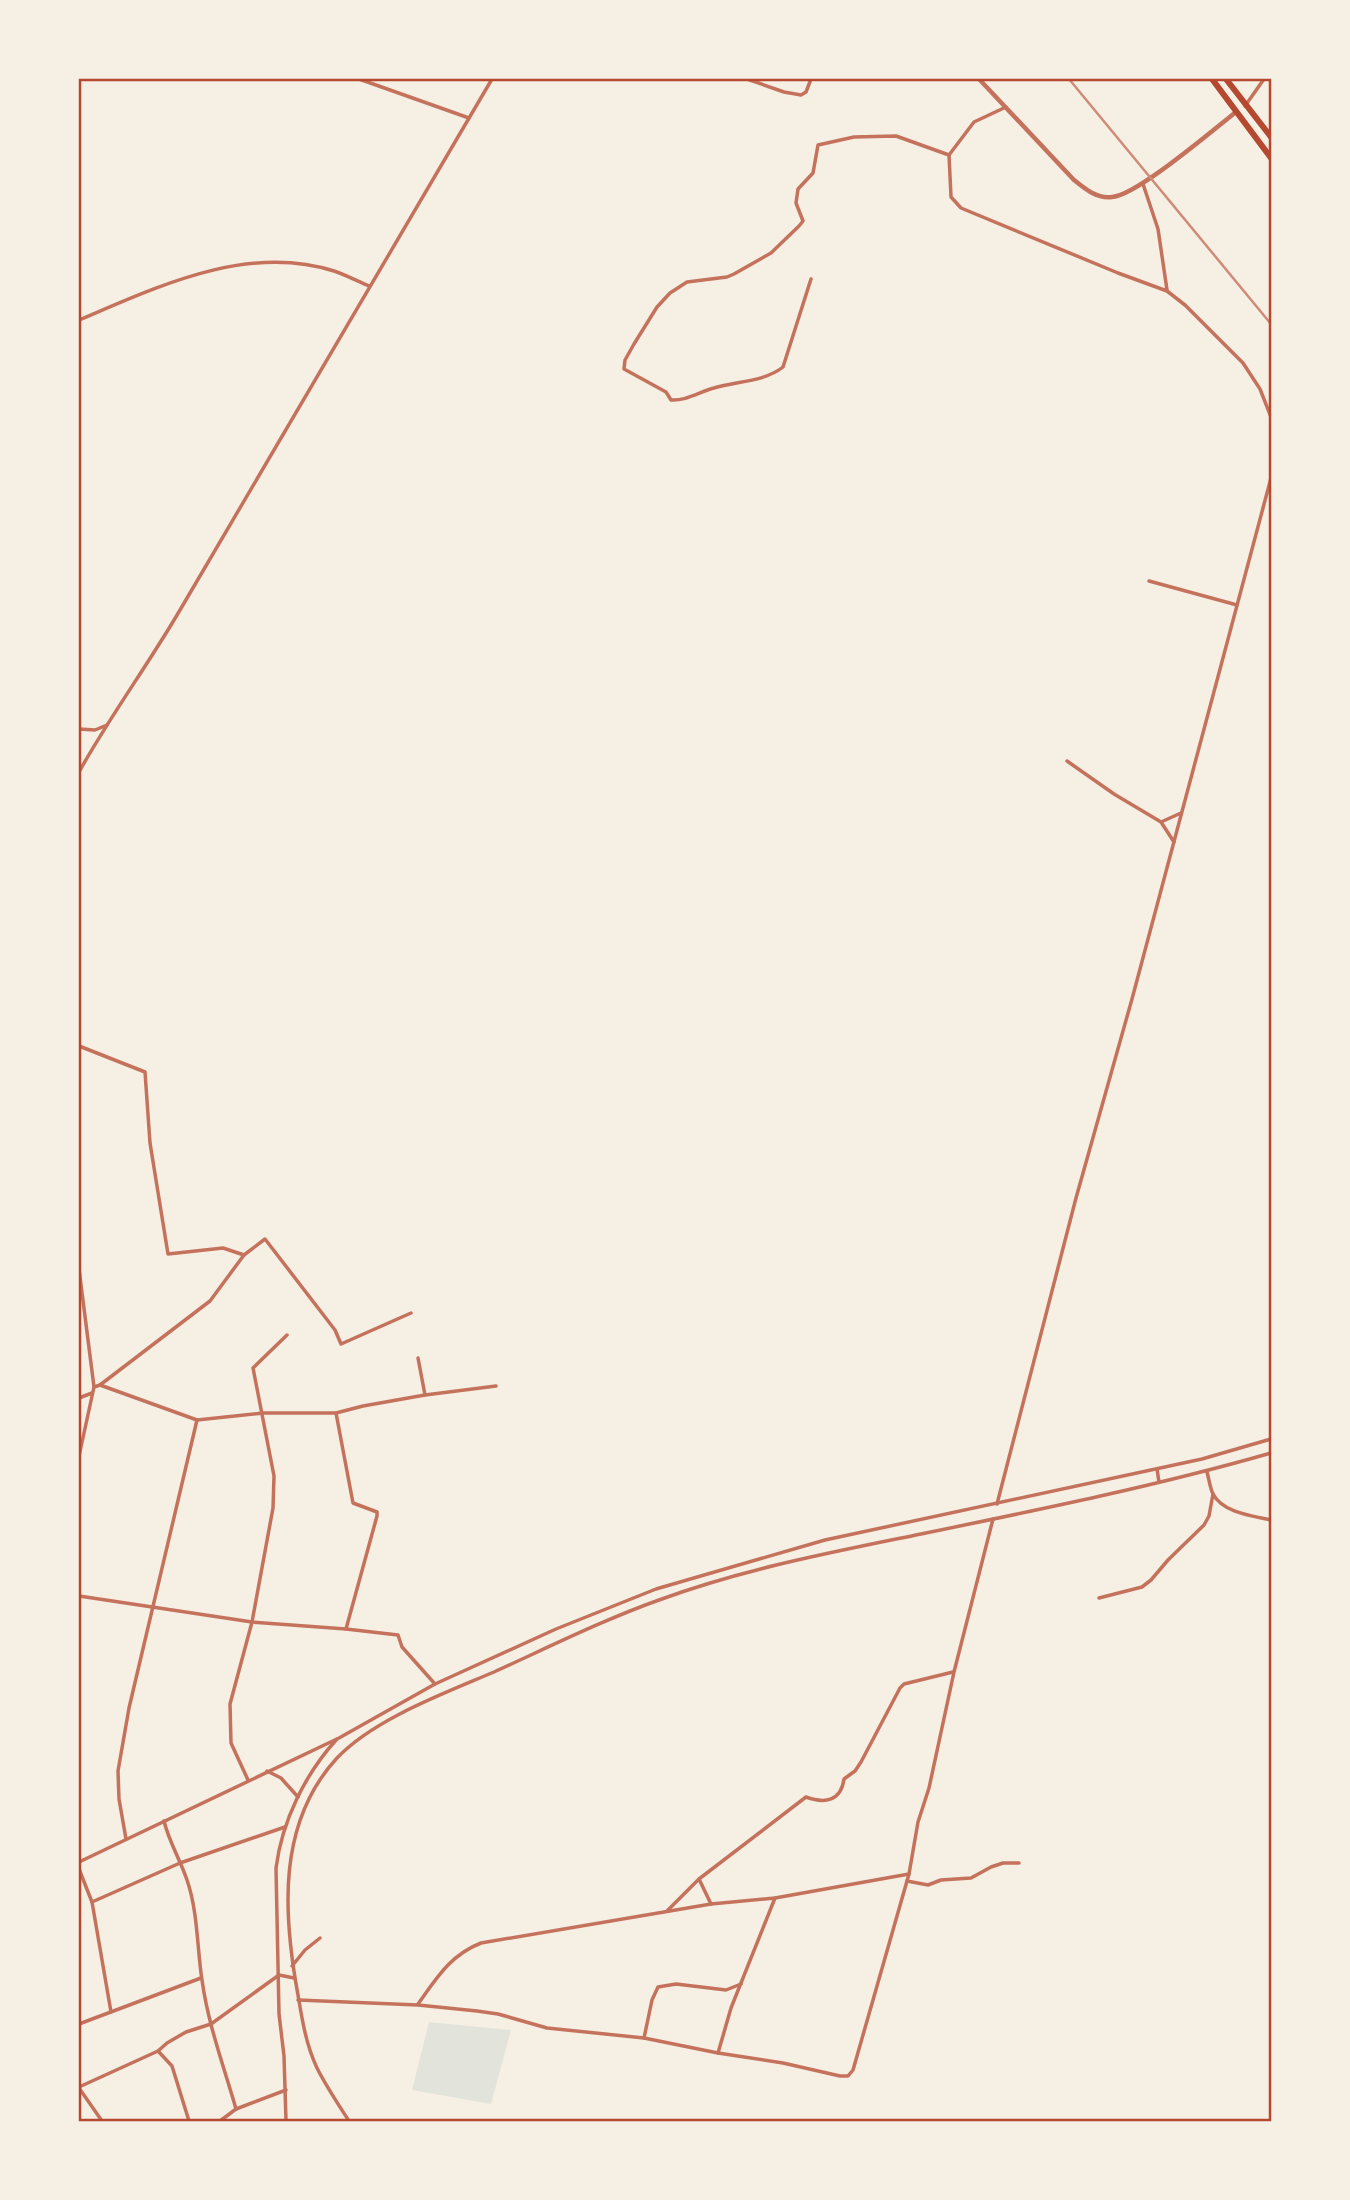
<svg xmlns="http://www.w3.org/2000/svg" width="1350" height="2200" viewBox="0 0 1350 2200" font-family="'IBM Plex Serif',serif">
	<rect width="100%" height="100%" fill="#f6efe4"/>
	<!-- green -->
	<path fill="#e2e4dc" d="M429 2022 511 2030 491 2104 412 2090Z"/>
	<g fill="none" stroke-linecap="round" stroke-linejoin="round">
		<!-- minor -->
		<g stroke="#c5725c" stroke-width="3.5">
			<path d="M359 79 469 118"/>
			<path d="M747 79 784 92 801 95 806 92 811 79"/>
			<path d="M1245 106 1264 79"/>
			<path d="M1006 107 974 122 949 155 951 197 961 208 1118 273 1167 291 1185 305 1243 363 1260 389 1271 417"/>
			<path d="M1143 184 1158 229 1167 290"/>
			<path d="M811 279 783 367C764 382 737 381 714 388 699 392 686 401 671 400L666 392 624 369 625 360 634 344 657 307 670 293 687 282 727 277 734 274 771 253 799 226 803 221 796 203 798 189 813 173 818 145 854 137 896 136 949 155"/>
			<path d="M79 320C157 287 247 243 334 271 346 275 357 281 369 286"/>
			<path d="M1149 581 1237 605"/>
			<path d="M79 729 95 730 107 725"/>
			<path d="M1067 761 1114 794 1161 822 1174 842"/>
			<path d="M79 772C110 716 148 665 180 610 285 433 388 255 492 79"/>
			<path d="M1161 822 1181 813"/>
			<path d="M79 1046 145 1072 150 1143 168 1254 223 1248 244 1255"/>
			<path d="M79 1269 94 1387 79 1456"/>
			<path d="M418 1358 425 1395"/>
			<path d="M100 1385 210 1301 244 1255 265 1239 335 1330 341 1344 411 1313"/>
			<path d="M94 1387 100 1385 197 1420 263 1413H336L363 1406 425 1395 496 1386"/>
			<path d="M79 1398 92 1393"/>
			<path d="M336 1413 353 1503 377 1512V1516L346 1629"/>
			<path d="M1157 1469 1159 1482"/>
			<path d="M1207 1472C1209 1479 1210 1488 1213 1494 1223 1513 1253 1516 1271 1520"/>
			<path d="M997 1504 1076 1198 1132 999 1271 478"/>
			<path d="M79 1596 252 1622 346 1629 398 1635 402 1647 435 1684"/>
			<path d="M1099 1598 1142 1587 1151 1580 1168 1560 1204 1525 1209 1516 1213 1494"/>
			<path d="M267 1771 281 1778 298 1797"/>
			<path d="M248 1780 231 1743 230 1704 252 1622 273 1508 274 1476 253 1368 287 1335"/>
			<path d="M164 1821C169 1842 180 1859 187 1880 198 1912 197 1948 202 1980 208 2024 224 2067 236 2109"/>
			<path d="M126 1839 119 1799 118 1771 129 1708 197 1420"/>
			<path d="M79 1862 339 1738 435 1684 556 1629 656 1589 825 1540 1202 1459 1271 1439"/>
			<path d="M79 1869 92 1902 111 2012"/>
			<path d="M699 1879 711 1904"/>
			<path d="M907 1881 928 1885 941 1880 971 1878 991 1867 1003 1863H1019"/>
			<path d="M92 1902 180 1863 285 1827"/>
			<path d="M668 1910 699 1879 806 1797C825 1804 841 1801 844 1779L855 1771 861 1762 900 1688 904 1684 953 1672"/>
			<path d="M292 1966 305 1950 320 1938"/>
			<path d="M298 2000 418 2005 477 2011 498 2014 547 2028 644 2038 718 2053 783 2063 840 2076H848L853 2070 909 1874 918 1822 929 1788 954 1672 993 1519"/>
			<path d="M418 2004C436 1979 450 1955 481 1943L711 1904 775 1898 909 1874"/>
			<path d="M79 2024 201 1978"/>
			<path d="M644 2038 652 2000 658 1987 676 1984 726 1990 741 1984"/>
			<path d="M158 2051 172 2066 189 2121"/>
			<path d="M718 2053 731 2008 775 1898"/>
			<path d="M79 2087 158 2051 167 2043 186 2032 211 2024 279 1975 294 1978"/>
			<path d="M79 2088 102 2121"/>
			<path d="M220 2121 236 2109 286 2090"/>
			<path d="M286 2121 284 2056 279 2014 276 1868C282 1821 305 1774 337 1739"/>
			<path d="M349 2121C338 2104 326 2086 317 2068 306 2045 302 2019 298 1995 283 1914 277 1823 337 1758 374 1719 445 1693 494 1672 549 1647 603 1620 659 1600 743 1569 833 1552 921 1534 1038 1510 1156 1486 1271 1453"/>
		</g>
		<!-- tertiary -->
		<path stroke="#c5725c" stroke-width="4.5" d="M979 79 1074 180C1085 189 1097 199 1112 197 1136 196 1213 130 1236 112"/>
		<!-- primary -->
		<g stroke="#b5482f" stroke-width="6">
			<path d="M1212 79 1271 158"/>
			<path d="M1226 79 1271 137"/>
		</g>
		<!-- rail -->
		<path stroke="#cf8b77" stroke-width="2.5" d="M1069 79 1271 324"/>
	</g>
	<!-- border -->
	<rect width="1350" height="2200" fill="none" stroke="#f6efe4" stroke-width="161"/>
	<rect x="80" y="80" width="1190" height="2040" fill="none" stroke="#b5482f" stroke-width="2.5"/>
</svg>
